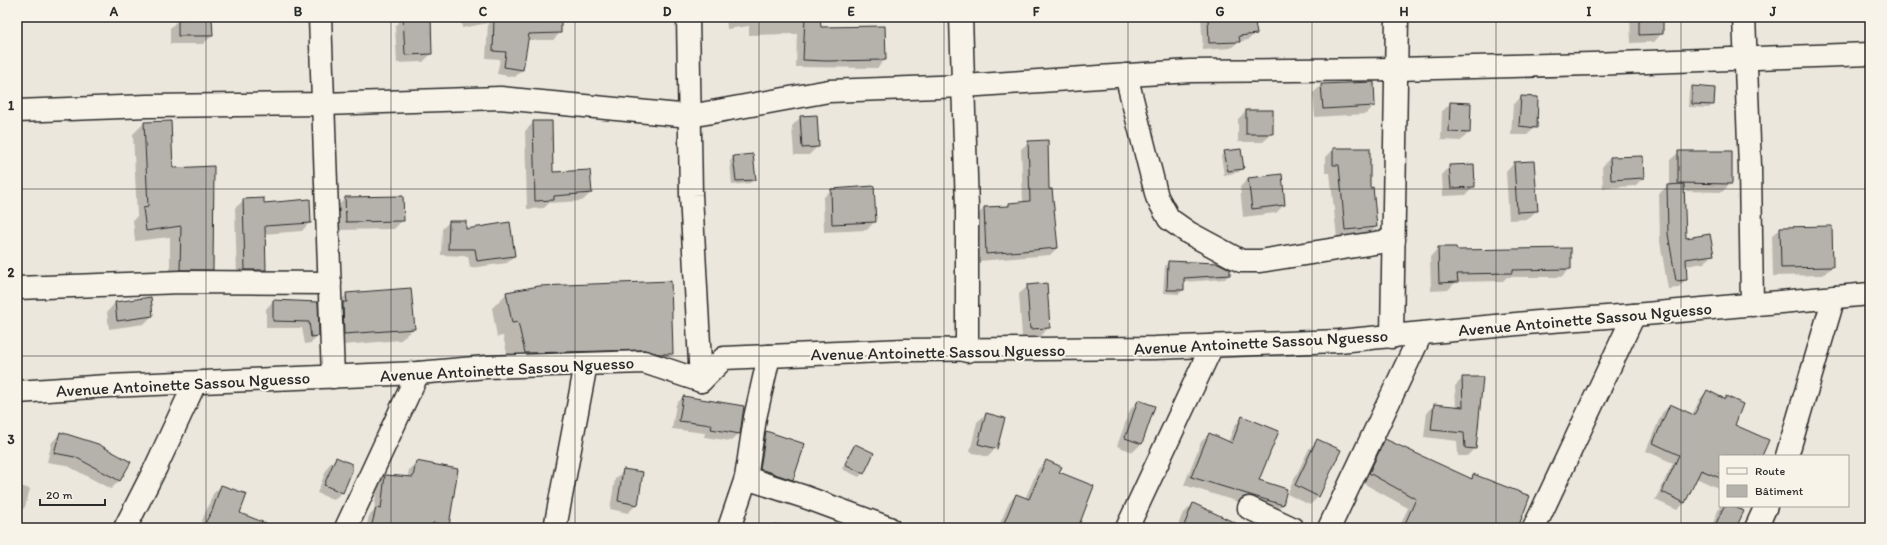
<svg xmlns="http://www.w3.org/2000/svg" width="1887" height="545" viewBox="0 0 1887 545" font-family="Itim,sans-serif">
	<rect width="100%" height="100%" fill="#ebe7dd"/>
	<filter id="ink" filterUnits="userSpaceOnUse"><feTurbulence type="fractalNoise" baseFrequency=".025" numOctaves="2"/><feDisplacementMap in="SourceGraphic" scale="8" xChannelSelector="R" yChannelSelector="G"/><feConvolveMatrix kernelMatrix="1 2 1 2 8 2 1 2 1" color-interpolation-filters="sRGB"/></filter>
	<g filter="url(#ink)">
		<!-- shadow -->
		<g fill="#0003">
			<path d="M404 17H430L431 54 423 62 397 63 395 26Z"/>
			<path d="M461 17H560V33L553 40H527L522 70 515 77 497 74 500 59 486 58 488 23 462 28Z"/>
			<path d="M726 17H819L820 28 885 60 877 68 796 67 797 34 749 35V26L727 29Z"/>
			<path d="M1201 17H1253L1256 33 1248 40 1238 42 1231 48 1203 50Z"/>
			<path d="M1630 17H1662V33L1654 42 1631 43Z"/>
			<path d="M178 20 212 36 203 44H170V28Z"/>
			<path d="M1322 85 1374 106 1366 114 1315 117 1313 93Z"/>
			<path d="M1693 87 1713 104 1709 108 1688 107 1689 91Z"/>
			<path d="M1521 97 1536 127 1527 135H1511L1513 105Z"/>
			<path d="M1451 103 1469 132 1461 141 1441 140 1442 111Z"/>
			<path d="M1246 111 1272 134 1263 142H1238V119Z"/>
			<path d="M801 117 818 146 809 155H794L792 126Z"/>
			<path d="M534 122 552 173 591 193 582 201 549 203 544 208 527 209 525 131Z"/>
			<path d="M144 123 172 169 212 269 201 280H170V237L135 241 133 220 137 216 133 134Z"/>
			<path d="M1029 142 1048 190 1057 248 1050 255 979 261 977 216 984 208 1006 207 1010 204 1023 202 1021 149Z"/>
			<path d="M1333 149 1369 189 1376 227 1367 235 1337 238 1330 173H1325V157Z"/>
			<path d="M1225 152 1243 168 1239 172 1224 175 1221 156Z"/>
			<path d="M1679 152 1731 183 1722 192 1683 191 1685 239 1713 255 1704 263 1686 266V279L1678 288 1668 289 1660 242 1659 194 1667 186H1670V160Z"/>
			<path d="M734 157 755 179 750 183 732 185 730 161Z"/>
			<path d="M1642 157 1643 178 1635 186 1603 188 1602 167 1610 158Z"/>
			<path d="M1514 163 1537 210 1528 219 1509 220 1506 172Z"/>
			<path d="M1450 166 1474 186 1466 195 1443 196 1442 175Z"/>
			<path d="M1248 179 1284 205 1276 213 1243 217 1240 187Z"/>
			<path d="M831 190 875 221 867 230 824 232 823 198Z"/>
			<path d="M345 198 403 220 394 229 338 230 337 207Z"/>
			<path d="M244 200 263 204 310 222 302 231 264 234 265 270 257 278H237L235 208Z"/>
			<path d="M449 222 514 256 507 263 470 268 468 256 441 255 442 229Z"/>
			<path d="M1781 228 1832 267 1823 275 1773 276 1772 236Z"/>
			<path d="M1438 248 1456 251 1570 269 1561 277H1507L1503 281 1456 282 1448 290 1431 291 1430 257Z"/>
			<path d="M1169 262 1229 275 1225 279 1183 282V290L1179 294 1163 293 1165 266Z"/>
			<path d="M1028 286 1049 327 1041 336 1022 337 1019 294Z"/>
			<path d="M507 293 672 353 658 368 510 367 503 336 497 337 492 308Z"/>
			<path d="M347 294 414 328 401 340 332 346 334 307Z"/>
			<path d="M273 301 317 303 318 336 311 343 305 344 302 328H266V309Z"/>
			<path d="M115 303 152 316 144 324 109 329 107 312Z"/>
			<path d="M1463 378 1475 448 1467 456H1458L1457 441 1424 437 1427 412 1434 405 1456 407 1455 386Z"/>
			<path d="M1707 391 1724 400 1726 398 1734 425 1761 456H1720V489L1696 478 1685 503 1677 510 1655 500 1673 463 1646 451 1662 413 1670 405 1692 415 1700 399Z"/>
			<path d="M683 397 739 434 731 441 704 437 705 433 672 429 676 404Z"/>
			<path d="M1138 401 1154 407 1141 444 1133 452 1117 446 1130 410Z"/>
			<path d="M986 414 996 448 988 457 970 452 977 422Z"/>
			<path d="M1243 417 1257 480 1286 489 1282 505 1274 513 1184 485 1201 442 1209 434 1228 442 1235 425Z"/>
			<path d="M61 433 129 462 119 481 111 489 66 465 47 462 52 442Z"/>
			<path d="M766 433 792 480 784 488 752 478 758 441Z"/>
			<path d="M1317 440 1339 451 1318 497 1310 505 1287 494 1309 449Z"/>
			<path d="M1385 440 1470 479 1474 475 1517 528H1399L1408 508 1361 482 1377 448Z"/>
			<path d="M855 445 863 473 859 477 842 469 851 449Z"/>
			<path d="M336 458 342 492 334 500 317 493 328 466Z"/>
			<path d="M1046 461 1082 518 1078 528H998L1009 503 1016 495 1025 499 1038 469Z"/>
			<path d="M416 462 448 526 446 528H366L369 516 374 511 377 483 385 476 407 478 409 470Z"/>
			<path d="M624 470 637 504 628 513 610 509 615 479Z"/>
			<path d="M17 485 30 489 25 507 17 515Z"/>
			<path d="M221 486 239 514 275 528H199L213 494Z"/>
			<path d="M1193 504 1232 528H1177L1182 515Z"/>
			<path d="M1720 506H1744L1734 528H1711Z"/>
			<path d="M775 523 786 528H770Z"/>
		</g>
		<!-- building -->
		<g fill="#b5b2ab" stroke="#2b2b2b">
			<path d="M403 17H431L432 54 405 55Z"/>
			<path d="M494 17H561V33L529 34 523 70 504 67 506 52 493 51Z"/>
			<path d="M805 17H820L821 27 885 26 886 60 826 61 803 60Z"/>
			<path d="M1254 17 1257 34 1239 36 1240 42 1209 43 1208 19Z"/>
			<path d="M1639 17H1663V34L1639 35Z"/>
			<path d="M212 18 213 36H178V19Z"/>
			<path d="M1374 82 1375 106 1323 109 1321 84Z"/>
			<path d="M1692 86 1715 88 1714 105 1692 104Z"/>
			<path d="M1521 96 1538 97 1537 128 1519 126Z"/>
			<path d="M1450 102 1471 103 1470 133 1449 132Z"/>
			<rect x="1246" y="110" width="27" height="24"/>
			<path d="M817 115 819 147 802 148 800 116Z"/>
			<path d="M171 121 173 168 214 166 213 270H180L181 226 146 231 143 208 148 207 144 122Z"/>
			<path d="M533 121H552L553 172 590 170 592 193 554 196V200L535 201Z"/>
			<path d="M1048 140 1049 189H1052L1058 248 986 254 984 207 1009 206V203L1030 201 1028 141Z"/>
			<path d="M1333 148H1370V188L1373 187 1377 227 1345 230 1339 165H1333Z"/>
			<path d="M1241 149 1244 169 1228 171 1224 151Z"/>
			<path d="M1678 151H1732V184L1678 183Z"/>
			<path d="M753 154 756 180 736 181 733 156Z"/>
			<path d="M1643 156 1644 178 1611 180 1610 157Z"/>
			<path d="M1534 161 1538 211 1517 212 1514 162Z"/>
			<path d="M1474 164 1475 187 1451 188 1449 165Z"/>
			<path d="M1282 174 1285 205 1252 209 1248 178Z"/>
			<path d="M1684 184 1686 238 1710 234 1714 255 1686 259 1687 280 1676 281 1668 234 1667 185Z"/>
			<path d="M874 186 876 222 832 224 831 189Z"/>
			<path d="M403 196 404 221 346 222 345 197Z"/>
			<path d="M264 198V203L310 199 311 223 265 226 266 270H245L243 199Z"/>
			<path d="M449 221H466V229L510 222 515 256 477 261 475 249H448Z"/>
			<path d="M1832 226 1833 267 1781 268 1780 227Z"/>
			<path d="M1438 247H1456L1457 250 1571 248V269L1512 270V273L1457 274 1458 282 1439 283Z"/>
			<path d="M1168 261 1218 263 1230 269V275L1184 278V290H1167Z"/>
			<path d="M671 281 673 354H659L644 350 525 353 518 322 512 323 506 292 539 286Z"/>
			<path d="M1047 283 1050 328 1030 329 1027 285Z"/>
			<path d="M411 288 415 329 344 334 343 302H347L346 293Z"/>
			<path d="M151 297 153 316 117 321 115 302Z"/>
			<path d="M273 300 318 302 319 336 311 337 309 322 273 321Z"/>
			<path d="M1462 377H1483L1476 449 1465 448 1464 433 1431 430 1434 404 1463 407Z"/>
			<path d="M1707 390 1725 399 1726 396 1743 404 1735 425 1769 440 1762 456H1720V478L1701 470 1685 503 1662 492 1679 455 1653 443 1670 404 1694 415Z"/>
			<path d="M683 396 744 406 740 434 711 429 712 425 679 421Z"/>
			<path d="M1138 400 1155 406 1142 444 1125 438Z"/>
			<path d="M986 413 1005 418 997 449 978 444Z"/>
			<path d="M1242 416 1279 431 1259 480 1287 489 1283 505 1191 477 1209 433 1232 443Z"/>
			<path d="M766 431 805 444 793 480 760 469Z"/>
			<path d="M60 432 98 444 131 462 120 481 75 457 54 453Z"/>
			<path d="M1317 439 1341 450 1319 497 1295 485Z"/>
			<path d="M1385 439 1472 479 1473 474 1530 496 1518 528H1403L1416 499 1369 473Z"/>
			<path d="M855 444 874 453 864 474 845 464Z"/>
			<path d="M336 457 352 464V471L343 493 324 485Z"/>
			<path d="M1046 460 1062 467 1059 472 1094 486 1078 528H1015L1004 523 1016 494 1029 499Z"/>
			<path d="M416 461 458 469 449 526 433 523 432 528H371L376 508 381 509 385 475 413 477Z"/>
			<path d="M623 469 643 472 638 505 618 501Z"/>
			<path d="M221 485 247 494 240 513 275 527 274 528H202L212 511Z"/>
			<path d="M1193 503 1246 528H1183Z"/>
			<path d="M1724 506H1732L1744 511 1736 528H1714Z"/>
		</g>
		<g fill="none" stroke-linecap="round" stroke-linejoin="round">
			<!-- street casing -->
			<g stroke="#2b2b2b" stroke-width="25">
				<g id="street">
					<path d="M320 17 333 377"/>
					<path d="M688 17 691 195 701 381"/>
					<path d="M961 17 967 208V351"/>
					<path d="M1744 17 1750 167 1752 305"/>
					<path d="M1126 75 1157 197 1169 219 1189 233 1241 261H1260L1394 240"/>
					<path d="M17 111 147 106 324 104 500 98 690 116 829 91 964 86 1190 71 1397 69 1592 64 1870 54"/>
					<path d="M17 288 181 282 330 283"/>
					<path d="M1392 337 1397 17"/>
					<path d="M17 392 108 386 418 373 486 367 644 362 701 381 724 358 905 350 1155 348 1339 341 1538 322 1634 315 1870 294"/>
					<path d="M1787 456 1834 297"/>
					<path d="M746 478 805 497 889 528"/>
					<path d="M1249 508 1292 528"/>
					<path d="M125 528 156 467 195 383"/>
					<path d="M346 528 418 373"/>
					<path d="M555 528 586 364"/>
					<path d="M729 528 746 478 755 418 769 356"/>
					<path d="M1127 528 1212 346"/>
					<path d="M1329 528 1421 334"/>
					<path d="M1534 528 1634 315"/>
					<path d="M1756 528 1766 506"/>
				</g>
			</g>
			<!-- street -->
			<use href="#street" stroke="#f7f3e8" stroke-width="22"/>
		</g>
	</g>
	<!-- grid -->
	<path fill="none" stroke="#2b2b2b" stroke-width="1" stroke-opacity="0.55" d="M206 17V528M391 17V528M575 17V528M759 17V528M944 17V528M1128 17V528M1312 17V528M1496 17V528M1681 17V528M17 189H1870M17 356H1870"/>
	<g text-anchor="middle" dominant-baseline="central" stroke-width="4" stroke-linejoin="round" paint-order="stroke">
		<!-- street labels -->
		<g font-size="17" fill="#2b2b2b" stroke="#f7f3e8">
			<text transform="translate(1585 319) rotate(-5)">Avenue Antoinette Sassou Nguesso</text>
			<text transform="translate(1261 342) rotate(-3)">Avenue Antoinette Sassou Nguesso</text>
			<text transform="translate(938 352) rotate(-1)">Avenue Antoinette Sassou Nguesso</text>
			<text transform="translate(507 369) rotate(-3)">Avenue Antoinette Sassou Nguesso</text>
			<text transform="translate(183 384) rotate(-3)">Avenue Antoinette Sassou Nguesso</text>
		</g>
	</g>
	<!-- margin -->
	<rect width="1887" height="545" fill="none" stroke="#f7f3e8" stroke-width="44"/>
	<!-- legend -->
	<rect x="1719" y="455" width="130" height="52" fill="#f7f3e8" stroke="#a5a39c"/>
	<rect x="1727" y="468" width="20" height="6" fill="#f7f3e8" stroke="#a5a39c"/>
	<text x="1755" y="475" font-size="12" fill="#2b2b2b">Route</text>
	<rect x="1727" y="485" width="20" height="12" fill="#b5b2ab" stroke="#a5a39c"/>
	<text x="1755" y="495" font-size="12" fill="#2b2b2b">Bâtiment</text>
	<!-- scale -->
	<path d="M40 499v6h65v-6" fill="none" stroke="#2b2b2b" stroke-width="2"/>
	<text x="46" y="499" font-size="12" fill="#2b2b2b" stroke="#f7f3e8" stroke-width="3" paint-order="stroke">20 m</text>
	<rect x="22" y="22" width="1843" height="501" fill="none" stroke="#2b2b2b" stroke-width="1.5"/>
	<g font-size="13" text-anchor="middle" font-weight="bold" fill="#2b2b2b">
		<text x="114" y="16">A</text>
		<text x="298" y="16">B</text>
		<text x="483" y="16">C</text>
		<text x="667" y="16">D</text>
		<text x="851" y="16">E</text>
		<text x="1036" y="16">F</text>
		<text x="1220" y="16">G</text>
		<text x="1404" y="16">H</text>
		<text x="1589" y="16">I</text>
		<text x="1773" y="16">J</text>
		<text x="11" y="110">1</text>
		<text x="11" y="277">2</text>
		<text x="11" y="444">3</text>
	</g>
</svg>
